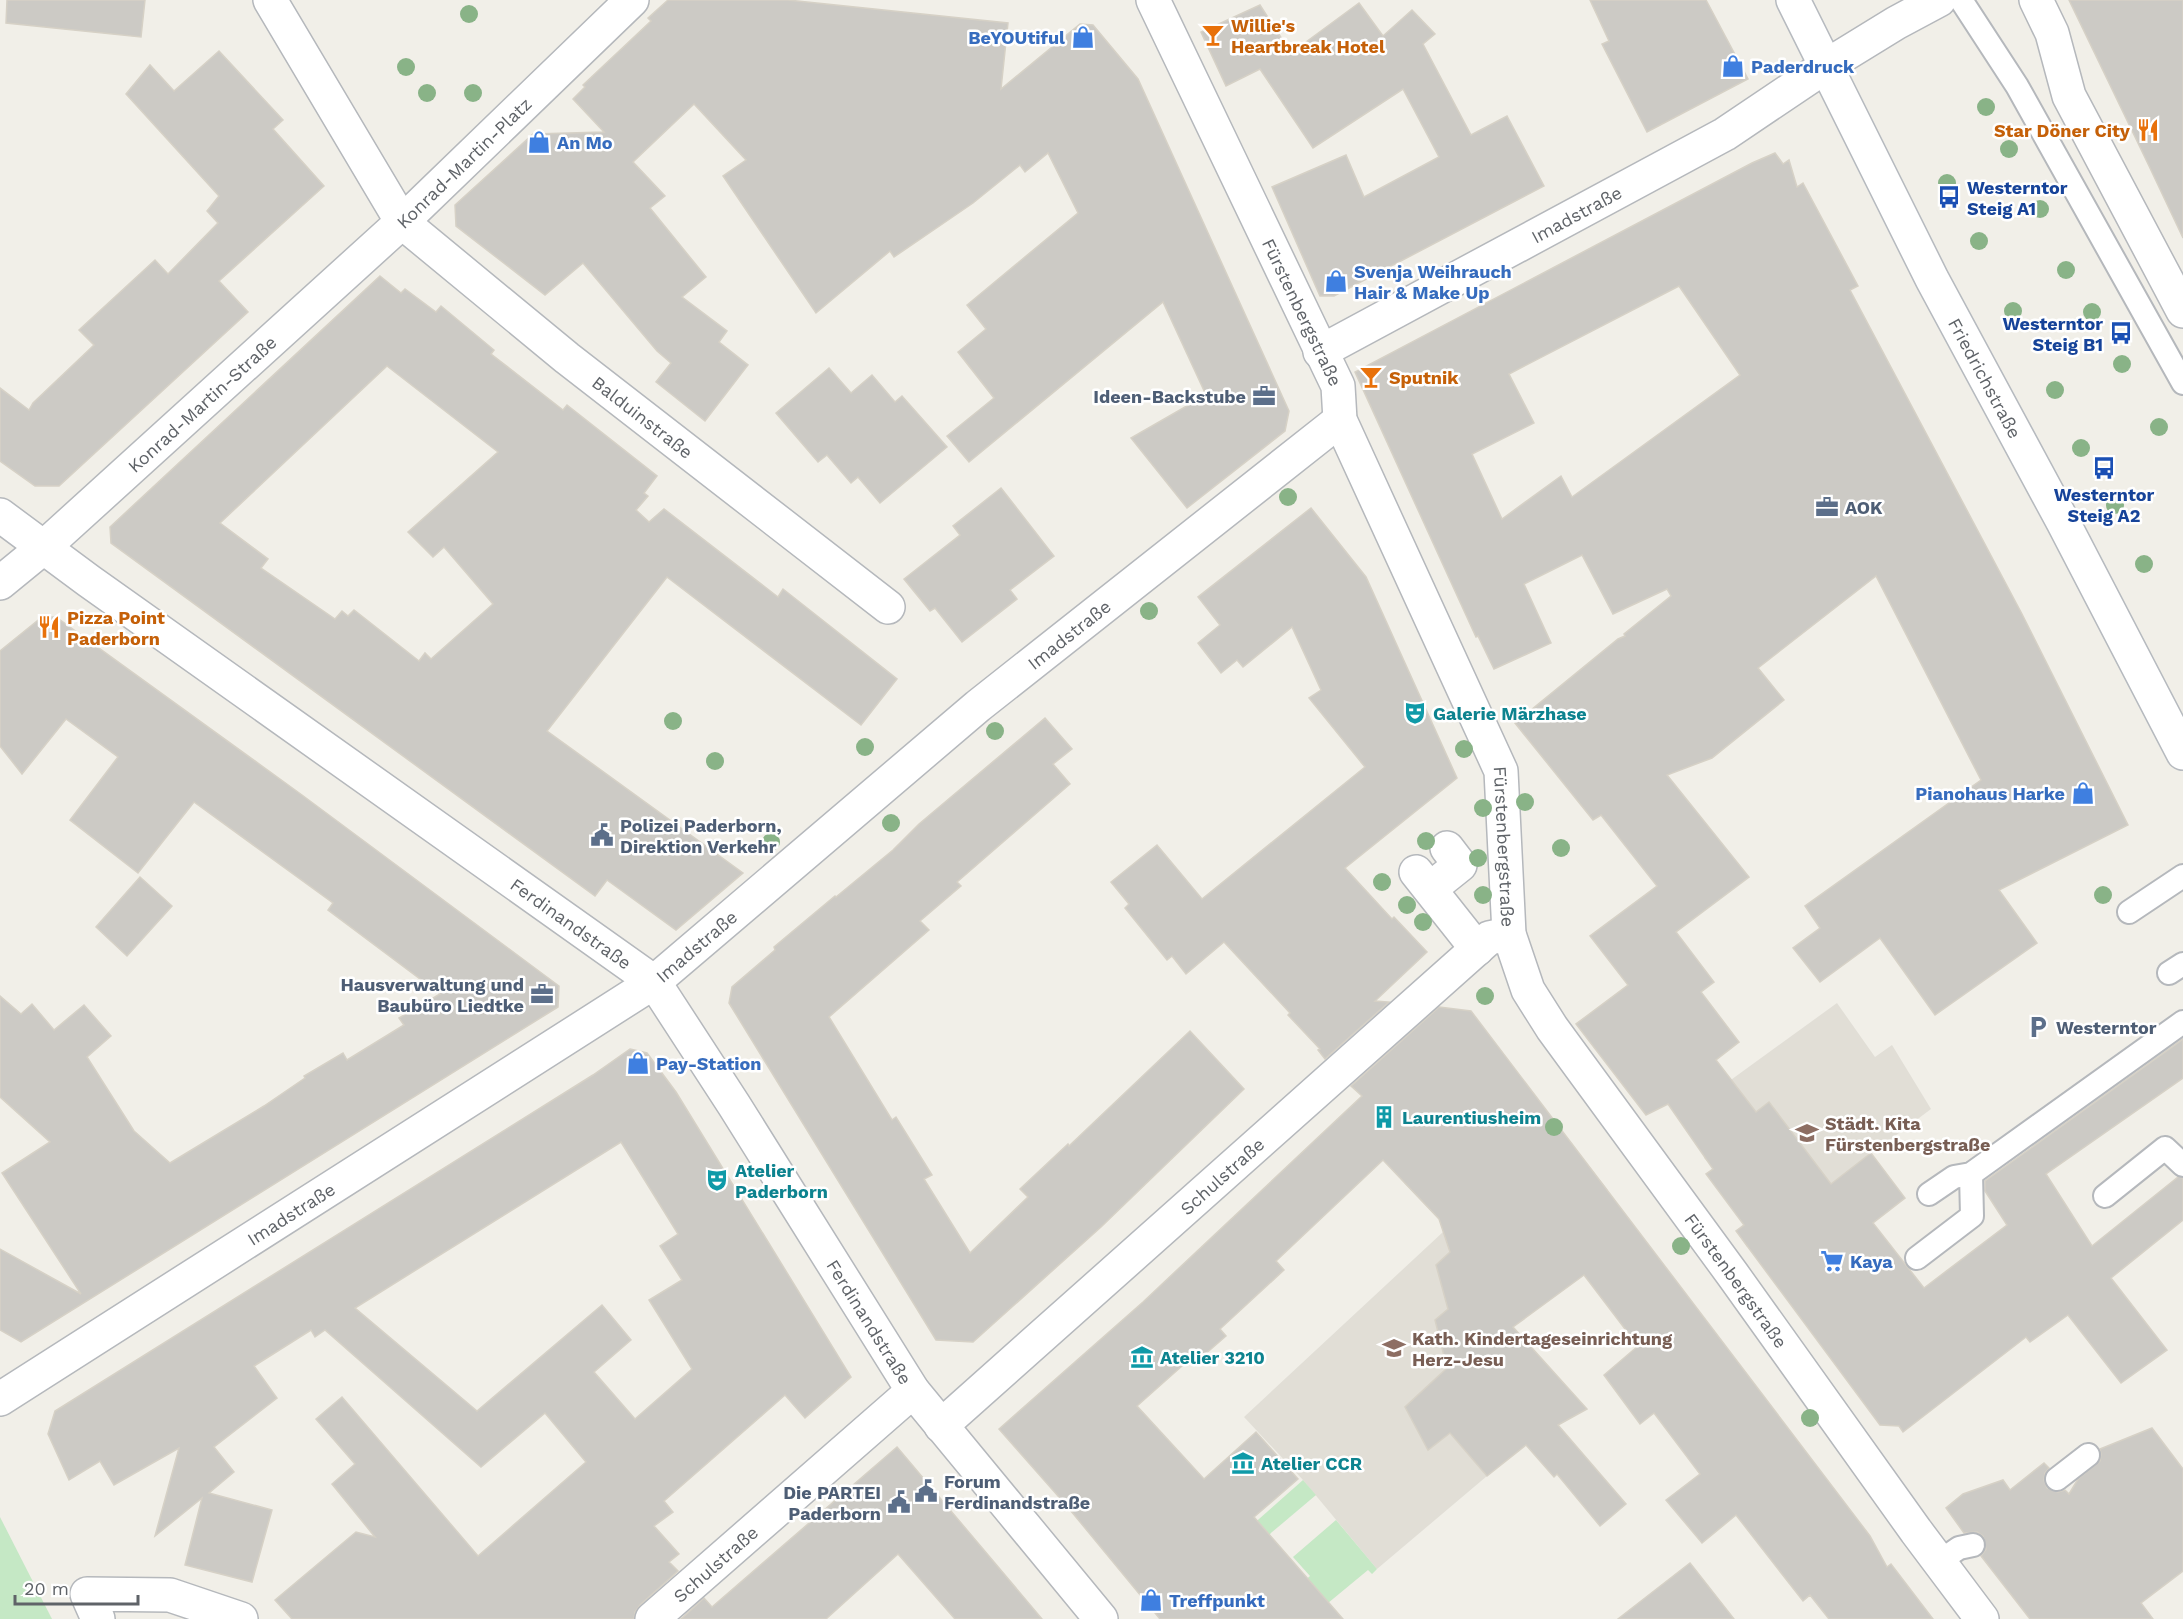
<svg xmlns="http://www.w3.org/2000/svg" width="2183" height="1619" viewBox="0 0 2183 1619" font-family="'Work Sans',sans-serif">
	<rect width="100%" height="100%" fill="#f1efe8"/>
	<!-- education -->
	<g fill="#e1ded6">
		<path d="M1837 1003 1875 1057 1892 1045 1931 1109 1747 1247 1736 1231 1744 1224 1706 1174 1713 1168 1704 1158 1717 1090Z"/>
		<path d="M1449 1141 1539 1175 1575 1148 1608 1190 1545 1237 1460 1355 1417 1396 1487 1476 1377 1569 1303 1480 1244 1417 1443 1232 1439 1219 1404 1183Z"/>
	</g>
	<!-- green -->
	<g fill="#c5e8c5">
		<path d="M1303 1480 1316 1495 1245 1555 1233 1542Z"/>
		<path d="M0 1517 52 1619H0Z"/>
		<path d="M1336 1520 1377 1569 1372 1574 1368 1570 1322 1608 1301 1584 1310 1576 1293 1557Z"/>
	</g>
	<!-- building -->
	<g fill="#cccac5" stroke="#d6d1c6" stroke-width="1.5" fill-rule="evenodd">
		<path d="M7 0H145L141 37 6 23Z"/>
		<path d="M668 0H788L1008 23 1001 89 1080 24 1093 25 1138 79 1289 411 1285 431 1187 508 1131 438 1206 395 1163 302 969 462 947 436 994 398 958 352 986 329 967 305 1078 213 1048 153 1025 172 1020 165 973 203 894 257 890 251 816 313 723 176 746 160 694 104 633 162 665 196 650 208 706 277 682 297 727 331 719 342 748 365 705 421 656 382 671 363 657 351 583 263 545 295 456 226 455 205 533 134 604 132 573 99 585 87 583 85 651 21 648 18Z"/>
		<path d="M1590 0H1706L1748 79 1647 132 1602 44 1609 41Z"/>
		<path d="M2069 0H2183V238L2149 166Z"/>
		<path d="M1359 3 1383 36 1412 10 1435 34 1423 44 1471 135 1507 116 1544 186 1334 296H1320L1272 187 1346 155 1364 197 1439 157 1403 89 1313 148 1260 69 1226 86 1201 32 1260 5 1291 53Z"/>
		<path d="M219 51 283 120 273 129 324 186 219 281 248 312 59 486H35L0 461V388L29 410 33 403 94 345 79 330 155 260 168 274 218 223 207 211 219 196 126 94 150 65 174 91Z"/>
		<path d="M1775 153 1783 164 1789 160 1797 187 1803 183 1858 286 1850 290 2022 614 2128 825 1999 890 2037 943 1935 1015 1880 938 1820 982 1793 948 1820 928 1805 906 1981 780 1876 576 1758 668 1784 700 1712 758 1667 775 1749 877 1676 932 1714 982 1701 992 1739 1042 1716 1060 1756 1112 1769 1102 1831 1184 1871 1153 1905 1198 1873 1223 1924 1288 2007 1225 1985 1191V1181L2183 1039V1078L2046 1174 2092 1246 2178 1177 2183 1178V1220L2111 1278 2167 1350 2121 1383 2068 1315 2030 1342 2026 1337 1903 1432 1899 1426 1880 1425 1736 1231 1744 1225 1706 1174 1713 1169 1668 1104 1646 1115 1576 1024 1628 985 1590 936 1657 886 1601 815 1593 820 1515 723 1618 639 1625 636 1624 634 1671 596 1667 589 1613 614 1582 555 1524 584 1551 643 1494 669 1478 636 1476 637 1355 372 1752 163ZM1679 286 1740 375 1572 497 1561 476 1502 519 1472 454 1534 423 1509 374Z"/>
		<path d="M380 276 401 293 405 289 436 312 441 306 494 350 491 354 563 410 567 405 657 476 644 493 648 496 636 510 649 522 664 509 778 597 783 589 897 679 861 725 667 577 547 731 743 873 676 930 607 880 595 896 111 543 110 527ZM387 366 498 452 408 532 433 557 444 547 493 604 431 659 425 653 419 661 354 610 348 616 342 611 335 619 261 568 268 559 220 523Z"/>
		<path d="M829 368 851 393 872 375 895 402 902 396 947 447 880 503 858 477 851 483 827 455 818 462 776 413Z"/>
		<path d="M1001 488 1054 556 1010 590 1017 599 962 642 935 608 930 611 904 579 960 535 953 526Z"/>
		<path d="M1311 508 1366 577 1457 778 1345 868 1392 919 1394 917 1427 952 1375 1001 1389 1002 1325 1059 1318 1050 1320 1049 1288 1015 1290 1013 1224 942 1186 974 1172 956 1167 960 1125 908 1129 904 1111 882 1157 845 1202 899 1365 767 1309 698 1321 690 1292 627 1243 667 1237 660 1221 673 1198 643 1220 625 1198 597Z"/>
		<path d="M42 617H56L302 795 559 986 558 1007 21 1342 0 1330V1249L81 1294 2 1173 50 1142 0 1097V996L21 1014 32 1004 54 1030 84 1005 111 1036 87 1057 134 1131 170 1163 264 1106 305 1078 304 1076 343 1053 347 1060 404 1025 399 1018 440 994 328 910 333 903 194 802 138 873 70 820 118 757 66 719 22 774 0 746V651Z"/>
		<path d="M1045 718 1072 749 1053 764 1070 784 957 882 961 886 920 921 929 930 829 1017 892 1120 896 1117 932 1175 924 1179 970 1253 1028 1197 1020 1189 1068 1144 1069 1146 1190 1031 1244 1089 1101 1227 973 1342 936 1340 729 1003 732 987 775 950 774 947 835 896 836 897 893 850 919 824Z"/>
		<path d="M140 877 172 906 127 956 96 927Z"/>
		<path d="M1439 1007 1471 1011 1870 1536 1887 1567 1891 1564 1933 1619H1829L1810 1595 1803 1601 1736 1515 1702 1543 1666 1500 1700 1474 1654 1413 1640 1424 1604 1375 1638 1346 1584 1275 1513 1327 1587 1409 1558 1425 1626 1504 1600 1526 1557 1474 1554 1477 1526 1445 1487 1476 1450 1433 1428 1450 1405 1407 1447 1368 1435 1320 1448 1309 1436 1265 1450 1252 1439 1219 1383 1160 1276 1261 1284 1270 1220 1329 1226 1336 1195 1363 1191 1358 1137 1406 1204 1479 1256 1432 1298 1479 1254 1517 1343 1619H1160L1066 1505 999 1429 1143 1302 1362 1096 1351 1086Z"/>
		<path d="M630 1049 647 1053 676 1092 851 1377 805 1418 785 1395 664 1501 673 1512 654 1526 679 1554 669 1562 678 1571 640 1605 635 1612 634 1619H292L275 1600 356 1532 375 1537 332 1484 355 1464 316 1419 342 1397 478 1556 586 1462 545 1413 481 1467 325 1330 315 1337 311 1330 254 1366 277 1398 214 1447 234 1472 209 1493 272 1510 252 1582 185 1565 202 1498 155 1536 179 1448 114 1485 100 1461 69 1480 48 1434 55 1411 593 1075ZM621 1142 678 1234 660 1246 682 1280 649 1300 692 1369 635 1419 594 1372 631 1340 602 1305 477 1411 355 1308Z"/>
		<path d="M2152 1428 2183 1469V1571L2141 1603 2153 1619H2030L1981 1556 1986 1549 1983 1536 1977 1532 1964 1533 1946 1508 1963 1494 2003 1480 2010 1490 2044 1463 2049 1468 2045 1473 2044 1480 2047 1488 2058 1492 2065 1490 2069 1494 2078 1479 2100 1461 2101 1454 2100 1449Z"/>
		<path d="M897 1447 1042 1619H955L898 1554 826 1619H681L704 1598 712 1607Z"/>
		<path d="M1690 1563 1734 1619H1618Z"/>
	</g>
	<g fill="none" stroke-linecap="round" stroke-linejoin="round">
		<!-- service casing -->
		<g stroke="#b5b8bc" stroke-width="26">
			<g id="service">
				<path d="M1961 0 2017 86 2183 383"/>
				<path d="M2129 912 2183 876"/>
				<path d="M2169 973 2183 964"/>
				<path d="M1929 1194 1954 1177 1971 1174 2183 1022"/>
				<path d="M2105 1196 2165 1148 2183 1165"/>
				<path d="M1917 1258 1972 1216 1971 1174"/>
				<path d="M2057 1479 2088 1455"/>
				<path d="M1940 1561 1959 1548 1973 1545"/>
			</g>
		</g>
		<!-- pedestrian casing -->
		<g stroke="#b5b8bc" stroke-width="36">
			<path id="pedestrian" d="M2036 0 2052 33 2069 96 2183 311"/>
		</g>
		<!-- minor casing -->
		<g stroke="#b5b8bc" stroke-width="36">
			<g id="minor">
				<path id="s1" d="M270 0 402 222 567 358 888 607"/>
				<path id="s2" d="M1153 0 1338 386 1340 420 1501 771 1509 934 1528 990 1552 1028 1733 1275 1916 1531 1982 1619"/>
				<path id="s3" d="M1320 352 1725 134 1826 66 1896 23 1939 0"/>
				<path id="s4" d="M0 515 89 581 654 982 734 1105 913 1391 1101 1619"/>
				<path id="s5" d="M0 583 44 547 402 222 632 0"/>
				<path d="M1416 872 1477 949"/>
				<path d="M1430 889 1460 865 1447 848"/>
				<path id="s6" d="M0 1399 654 982 978 706 1340 420"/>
				<path id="s7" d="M941 1426 1489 938 1509 934"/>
				<path d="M98 1619 87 1594 170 1595 241 1619"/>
				<path id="s8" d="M652 1619 913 1391"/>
			</g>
		</g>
		<!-- secondary casing -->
		<g stroke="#b6babf" stroke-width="36">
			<g id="secondary">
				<path id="s9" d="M1793 0 1932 279 2063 522 2183 753"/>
			</g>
		</g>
		<!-- service -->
		<use href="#service" stroke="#fff" stroke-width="22"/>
		<!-- pedestrian -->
		<use href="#pedestrian" stroke="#fff" stroke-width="33"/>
		<!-- minor -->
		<use href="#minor" stroke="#fff" stroke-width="33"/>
		<!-- secondary -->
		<use href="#secondary" stroke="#fff" stroke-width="33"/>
	</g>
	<!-- trees -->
	<g fill="#89b387">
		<circle cx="469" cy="14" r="9"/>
		<circle cx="406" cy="67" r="9"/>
		<circle cx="427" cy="93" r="9"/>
		<circle cx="473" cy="93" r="9"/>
		<circle cx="1986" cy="107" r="9"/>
		<circle cx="2009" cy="149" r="9"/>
		<circle cx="1947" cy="183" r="9"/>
		<circle cx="2040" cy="209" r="9"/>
		<circle cx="1979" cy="241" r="9"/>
		<circle cx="2066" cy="270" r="9"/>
		<circle cx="2013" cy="311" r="9"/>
		<circle cx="2092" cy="312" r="9"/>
		<circle cx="2122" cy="364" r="9"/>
		<circle cx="2055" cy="390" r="9"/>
		<circle cx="2159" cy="427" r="9"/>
		<circle cx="2081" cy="448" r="9"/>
		<circle cx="1288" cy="497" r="9"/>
		<circle cx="2115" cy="505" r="9"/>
		<circle cx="2144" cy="564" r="9"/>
		<circle cx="1149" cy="611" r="9"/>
		<circle cx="673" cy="721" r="9"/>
		<circle cx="995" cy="731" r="9"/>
		<circle cx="865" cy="747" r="9"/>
		<circle cx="1464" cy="749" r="9"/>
		<circle cx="715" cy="761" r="9"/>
		<circle cx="1525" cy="802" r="9"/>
		<circle cx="1483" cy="808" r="9"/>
		<circle cx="891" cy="823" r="9"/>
		<circle cx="1426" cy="841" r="9"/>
		<circle cx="771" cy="842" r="9"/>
		<circle cx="1561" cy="848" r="9"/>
		<circle cx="1478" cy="858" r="9"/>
		<circle cx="1382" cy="882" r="9"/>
		<circle cx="1483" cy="895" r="9"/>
		<circle cx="2103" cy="895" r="9"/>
		<circle cx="1407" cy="905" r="9"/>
		<circle cx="1423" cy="922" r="9"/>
		<circle cx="1485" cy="996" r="9"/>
		<circle cx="1554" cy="1127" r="9"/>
		<circle cx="1681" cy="1246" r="9"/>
		<circle cx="1810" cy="1418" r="9"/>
	</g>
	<!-- icons -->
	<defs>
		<g id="bar-bare" transform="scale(1.8)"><path d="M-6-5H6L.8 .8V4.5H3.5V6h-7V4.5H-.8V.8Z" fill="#e8710a" stroke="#fff" stroke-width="2.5" paint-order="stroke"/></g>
		<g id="shop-bare" transform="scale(1.8)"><path d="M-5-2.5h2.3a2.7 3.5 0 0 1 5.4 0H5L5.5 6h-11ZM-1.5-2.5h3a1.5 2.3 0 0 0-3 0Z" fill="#3f7fe0" stroke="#fff" stroke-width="2.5" paint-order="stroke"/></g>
		<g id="restaurant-bare" transform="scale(1.8)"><path d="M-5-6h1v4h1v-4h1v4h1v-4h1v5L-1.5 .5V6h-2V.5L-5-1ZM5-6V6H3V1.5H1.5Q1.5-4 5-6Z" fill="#e8710a" stroke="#fff" stroke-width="2.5" paint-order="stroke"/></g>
		<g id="bus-bare" transform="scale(1.8)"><path d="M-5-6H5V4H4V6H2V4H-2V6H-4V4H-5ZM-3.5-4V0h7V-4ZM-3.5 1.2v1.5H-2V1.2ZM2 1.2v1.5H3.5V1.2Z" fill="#1a4fb4" stroke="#fff" stroke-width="2.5" paint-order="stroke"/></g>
		<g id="office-bare" transform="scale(1.8)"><path d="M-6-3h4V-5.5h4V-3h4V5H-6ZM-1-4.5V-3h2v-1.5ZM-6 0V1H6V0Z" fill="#5c6f8a" stroke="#fff" stroke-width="2.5" paint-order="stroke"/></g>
		<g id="theatre-bare" transform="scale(1.8)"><path d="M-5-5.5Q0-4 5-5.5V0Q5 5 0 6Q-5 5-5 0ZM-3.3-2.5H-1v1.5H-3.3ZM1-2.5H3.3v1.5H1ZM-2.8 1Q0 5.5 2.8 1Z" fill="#0f9aa8" stroke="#fff" stroke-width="2.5" paint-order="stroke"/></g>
		<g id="civic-bare" transform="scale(1.8)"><path d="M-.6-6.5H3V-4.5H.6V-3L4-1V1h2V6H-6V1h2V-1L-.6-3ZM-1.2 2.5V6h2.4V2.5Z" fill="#5c6f8a" stroke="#fff" stroke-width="2.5" paint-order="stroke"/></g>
		<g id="parking-bare" transform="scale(1.8)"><path d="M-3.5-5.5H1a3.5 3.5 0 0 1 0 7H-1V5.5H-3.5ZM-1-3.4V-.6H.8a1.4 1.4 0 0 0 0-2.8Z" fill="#5c6f8a" stroke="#fff" stroke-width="2.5" paint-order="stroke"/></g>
		<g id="building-bare" transform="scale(1.8)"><path d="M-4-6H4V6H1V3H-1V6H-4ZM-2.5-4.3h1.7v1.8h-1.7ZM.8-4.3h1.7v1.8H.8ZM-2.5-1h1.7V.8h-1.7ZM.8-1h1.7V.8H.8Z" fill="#0f9aa8" stroke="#fff" stroke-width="2.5" paint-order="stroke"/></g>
		<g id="school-bare" transform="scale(1.8)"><path d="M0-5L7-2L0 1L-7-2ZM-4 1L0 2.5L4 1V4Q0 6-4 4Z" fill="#8d6e63" stroke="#fff" stroke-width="2.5" paint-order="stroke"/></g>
		<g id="supermarket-bare" transform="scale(1.8)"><path d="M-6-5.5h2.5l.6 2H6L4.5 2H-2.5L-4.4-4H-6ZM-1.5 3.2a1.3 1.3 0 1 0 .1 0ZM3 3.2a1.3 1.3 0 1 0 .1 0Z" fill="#3f7fe0" stroke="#fff" stroke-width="2.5" paint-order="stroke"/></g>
		<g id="museum-bare" transform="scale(1.8)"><path d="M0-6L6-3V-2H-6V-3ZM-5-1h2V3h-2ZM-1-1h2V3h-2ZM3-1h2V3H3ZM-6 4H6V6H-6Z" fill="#0f9aa8" stroke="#fff" stroke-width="2.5" paint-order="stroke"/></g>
	</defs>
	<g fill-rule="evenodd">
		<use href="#bar-bare" x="1213" y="35"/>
		<use href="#shop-bare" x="1083" y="37"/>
		<use href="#shop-bare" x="1733" y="66"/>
		<use href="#restaurant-bare" x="2148" y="130"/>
		<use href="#shop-bare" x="539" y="142"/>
		<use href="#bus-bare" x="1949" y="197"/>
		<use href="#shop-bare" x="1336" y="281"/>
		<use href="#bus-bare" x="2121" y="333"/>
		<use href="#bar-bare" x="1371" y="377"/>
		<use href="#office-bare" x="1264" y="396"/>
		<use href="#bus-bare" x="2104" y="468"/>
		<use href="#office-bare" x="1827" y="507"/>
		<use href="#restaurant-bare" x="49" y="627"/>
		<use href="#theatre-bare" x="1415" y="713"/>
		<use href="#shop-bare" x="2083" y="793"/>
		<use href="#civic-bare" x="602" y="835"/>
		<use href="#office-bare" x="542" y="994"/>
		<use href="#parking-bare" x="2038" y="1027"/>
		<use href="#shop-bare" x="638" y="1063"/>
		<use href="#building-bare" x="1384" y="1117"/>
		<use href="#school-bare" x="1807" y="1133"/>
		<use href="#theatre-bare" x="717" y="1180"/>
		<use href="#supermarket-bare" x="1832" y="1261"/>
		<use href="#school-bare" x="1394" y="1348"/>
		<use href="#museum-bare" x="1142" y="1357"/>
		<use href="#museum-bare" x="1243" y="1463"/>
		<use href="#civic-bare" x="926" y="1491"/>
		<use href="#civic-bare" x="899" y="1502"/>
		<use href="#shop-bare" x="1151" y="1600"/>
	</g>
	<g text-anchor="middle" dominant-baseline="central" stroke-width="5" stroke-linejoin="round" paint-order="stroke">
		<!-- food labels -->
		<g font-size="18" font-weight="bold" fill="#c56008" stroke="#fff" text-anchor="start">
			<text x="1231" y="25">Willie's<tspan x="1231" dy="21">Heartbreak Hotel</tspan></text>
			<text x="2130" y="130" text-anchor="end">Star Döner City</text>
			<text x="1389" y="377">Sputnik</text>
			<text x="67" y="617">Pizza Point<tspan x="67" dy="21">Paderborn</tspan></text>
		</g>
		<!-- shop labels -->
		<g font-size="18" font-weight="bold" fill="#366cbe" stroke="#fff" text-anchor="start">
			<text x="1065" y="37" text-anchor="end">BeYOUtiful</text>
			<text x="1751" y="66">Paderdruck</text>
			<text x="557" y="142">An Mo</text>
			<text x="1354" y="271">Svenja Weihrauch<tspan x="1354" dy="21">Hair &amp; Make Up</tspan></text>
			<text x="2065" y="793" text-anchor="end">Pianohaus Harke</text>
			<text x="656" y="1063">Pay-Station</text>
			<text x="1850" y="1261">Kaya</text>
			<text x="1169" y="1600">Treffpunkt</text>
		</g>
		<!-- street labels -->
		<g font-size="18" fill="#5f6368" stroke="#fff">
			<text stroke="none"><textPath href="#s5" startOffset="626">Konrad-Martin-Platz</textPath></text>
			<text stroke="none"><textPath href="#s3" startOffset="291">Imadstraße</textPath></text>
			<text stroke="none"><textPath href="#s2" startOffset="346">Fürstenbergstraße</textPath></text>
			<text stroke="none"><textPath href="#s9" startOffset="424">Friedrichstraße</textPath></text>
			<text stroke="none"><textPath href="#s5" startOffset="270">Konrad-Martin-Straße</textPath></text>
			<text stroke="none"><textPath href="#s1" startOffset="568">Balduinstraße</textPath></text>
			<text stroke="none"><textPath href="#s6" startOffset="1317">Imadstraße</textPath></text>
			<text stroke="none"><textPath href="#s2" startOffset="924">Fürstenbergstraße</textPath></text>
			<text stroke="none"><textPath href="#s4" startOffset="702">Ferdinandstraße</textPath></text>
			<text stroke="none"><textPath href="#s6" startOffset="831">Imadstraße</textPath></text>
			<text stroke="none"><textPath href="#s7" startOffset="376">Schulstraße</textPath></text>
			<text stroke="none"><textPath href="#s6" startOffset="345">Imadstraße</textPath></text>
			<text stroke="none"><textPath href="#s2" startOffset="1428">Fürstenbergstraße</textPath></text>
			<text stroke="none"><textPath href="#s4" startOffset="1206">Ferdinandstraße</textPath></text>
			<text stroke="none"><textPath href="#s8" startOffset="84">Schulstraße</textPath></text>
		</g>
		<!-- transit labels -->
		<g font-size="18" font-weight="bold" fill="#164399" stroke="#fff" text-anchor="start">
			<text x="1967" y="187">Westerntor<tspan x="1967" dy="21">Steig A1</tspan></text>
			<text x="2103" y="323" text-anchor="end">Westerntor<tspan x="2103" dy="21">Steig B1</tspan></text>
			<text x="2104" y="494" text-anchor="middle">Westerntor<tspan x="2104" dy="21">Steig A2</tspan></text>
		</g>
		<!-- service labels -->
		<g font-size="18" font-weight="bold" fill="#4e5e75" stroke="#fff" text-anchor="start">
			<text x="1246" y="396" text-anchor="end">Ideen-Backstube</text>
			<text x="1845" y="507">AOK</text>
			<text x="620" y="825">Polizei Paderborn,<tspan x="620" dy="21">Direktion Verkehr</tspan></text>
			<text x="524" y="984" text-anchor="end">Hausverwaltung und<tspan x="524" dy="21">Baubüro Liedtke</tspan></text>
			<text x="2056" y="1027">Westerntor</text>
			<text x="944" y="1481">Forum<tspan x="944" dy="21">Ferdinandstraße</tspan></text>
			<text x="881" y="1492" text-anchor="end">Die PARTEI<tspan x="881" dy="21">Paderborn</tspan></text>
		</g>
		<!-- culture labels -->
		<g font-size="18" font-weight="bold" fill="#0d838f" stroke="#fff" text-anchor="start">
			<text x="1433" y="713">Galerie Märzhase</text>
			<text x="1402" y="1117">Laurentiusheim</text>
			<text x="735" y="1170">Atelier<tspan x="735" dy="21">Paderborn</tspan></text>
			<text x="1160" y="1357">Atelier 3210</text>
			<text x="1261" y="1463">Atelier CCR</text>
		</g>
		<!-- education labels -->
		<g font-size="18" font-weight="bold" fill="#785e54" stroke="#fff" text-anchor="start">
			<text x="1825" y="1123">Städt. Kita<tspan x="1825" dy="21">Fürstenbergstraße</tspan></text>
			<text x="1412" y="1338">Kath. Kindertageseinrichtung<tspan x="1412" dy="21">Herz-Jesu</tspan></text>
		</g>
	</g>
	<!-- scale -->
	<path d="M15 1595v9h123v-9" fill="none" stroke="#5f6368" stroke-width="3"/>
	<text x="24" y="1595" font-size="18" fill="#5f6368" stroke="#ffffff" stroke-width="4.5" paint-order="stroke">20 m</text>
</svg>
